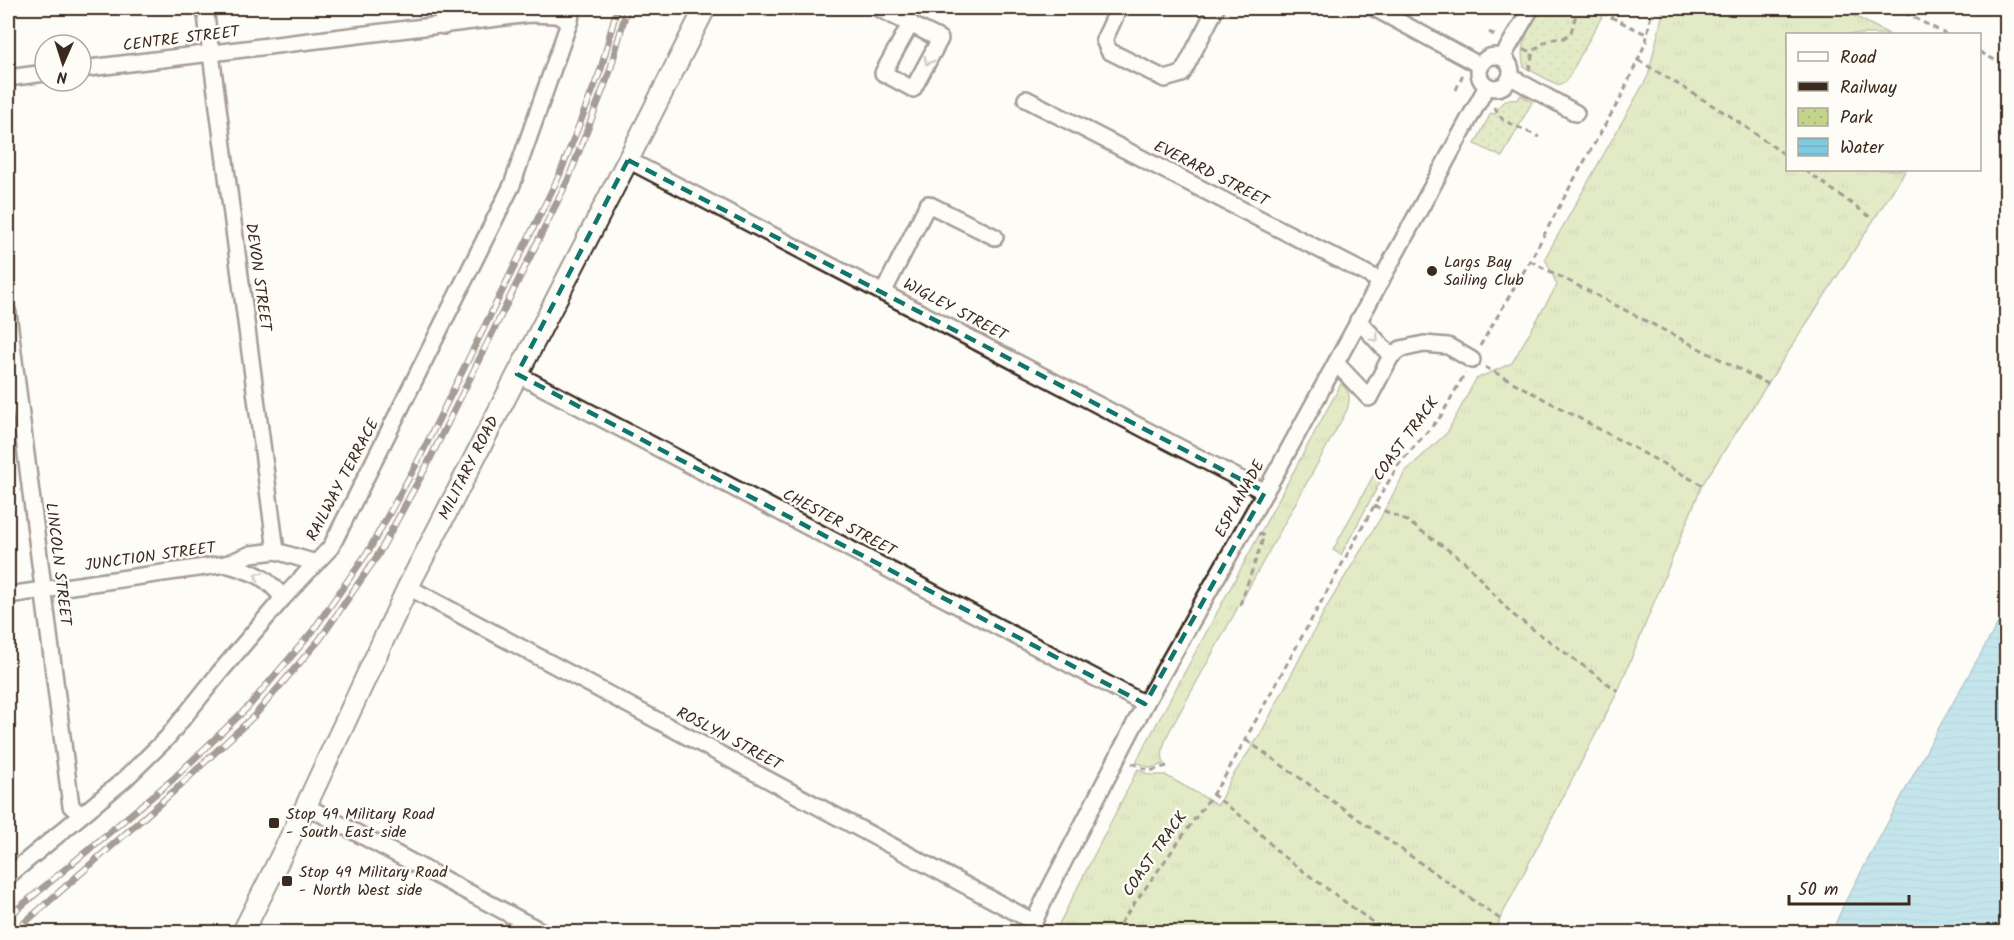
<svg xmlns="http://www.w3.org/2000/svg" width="2014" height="940" viewBox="0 0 2014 940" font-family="Kalam,sans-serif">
	<defs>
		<pattern id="grass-tufts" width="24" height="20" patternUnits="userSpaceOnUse" patternTransform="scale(1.5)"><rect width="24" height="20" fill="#c2d58b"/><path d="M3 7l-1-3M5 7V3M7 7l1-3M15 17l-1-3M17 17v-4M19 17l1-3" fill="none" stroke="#a8b778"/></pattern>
		<pattern id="park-dots" width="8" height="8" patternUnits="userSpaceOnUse" patternTransform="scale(1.5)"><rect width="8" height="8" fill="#c2d58b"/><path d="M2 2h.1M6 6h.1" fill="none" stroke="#a8b778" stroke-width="1.8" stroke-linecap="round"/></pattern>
		<pattern id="water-rules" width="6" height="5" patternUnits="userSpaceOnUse" patternTransform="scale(1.5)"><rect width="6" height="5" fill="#80cbe0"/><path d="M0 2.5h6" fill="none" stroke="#70aec0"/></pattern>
	</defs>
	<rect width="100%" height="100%" fill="#fdfcf7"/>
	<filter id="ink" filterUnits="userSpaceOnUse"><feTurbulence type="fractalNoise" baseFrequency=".0167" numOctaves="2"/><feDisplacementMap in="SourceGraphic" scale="12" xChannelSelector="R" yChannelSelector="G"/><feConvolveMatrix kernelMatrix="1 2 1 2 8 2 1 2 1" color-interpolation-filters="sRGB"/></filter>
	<g filter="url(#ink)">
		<!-- grass -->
		<g fill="url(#grass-tufts)" stroke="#7e8054" stroke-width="1.5">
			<path d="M1664 8H1839L1889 34H1788V170H1906L1702 485 1618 691 1500 919 1496 932H1055L1138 769 1150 775H1165L1218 805 1230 780 1260 735 1326 608 1380 519 1405 472 1447 433 1476 379 1512 363 1557 285 1545 258 1648 76Z"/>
			<path d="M1341 384C1351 390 1350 400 1347 410L1169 732C1164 743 1160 752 1164 764L1151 768 1136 762Z"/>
			<path d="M1379 465 1387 469 1341 555 1333 550Z"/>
		</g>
		<!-- park -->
		<g fill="url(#park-dots)" stroke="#7e8054" stroke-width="1.5">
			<path d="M1542 8H1603L1606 9 1566 82 1558 85 1524 67C1517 42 1530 28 1542 8Z"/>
			<path d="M1521 95 1532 102 1502 157 1475 144 1491 113 1495 114C1499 104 1506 98 1517 100Z"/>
		</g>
		<!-- water -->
		<path fill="url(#water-rules)" stroke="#648b92" stroke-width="1.5" d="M2006 609V932H1832L1844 904 1937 731Z"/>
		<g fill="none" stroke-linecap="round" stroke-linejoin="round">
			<!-- minor casing -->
			<g stroke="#3b2a1e" stroke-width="20">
				<g id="minor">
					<path d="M205 8 276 551"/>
					<path d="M442 8 444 26"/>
					<path d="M878 8 940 39 913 89 883 73 911 23"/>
					<path d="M1119 8 1104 40 1109 51 1165 79 1182 74 1216 8"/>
					<path d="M1374 8 1481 66"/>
					<circle cx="1495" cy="72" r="16"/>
					<path d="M1502 58 1531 8"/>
					<path d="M81 69 530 14 555 15 570 20"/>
					<path d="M1511 77 1576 113"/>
					<path d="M8 78 45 73"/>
					<path d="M1026 99 1381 281"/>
					<path d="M628 160 1265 492"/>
					<path d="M883 293 928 204 995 237"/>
					<path d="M8 313 71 806 81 815"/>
					<path d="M1358 320 1391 356"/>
					<path d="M1336 363 1369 398 1391 356 1401 349 1424 344 1448 346 1472 360"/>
					<path d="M517 374 1145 704"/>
					<path d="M226 564C254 573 264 574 283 598"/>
					<path d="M408 587 1034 922"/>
					<path d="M8 595 226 564 251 554 276 551 316 563"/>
					<path d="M306 806 543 932"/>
					<path d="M8 876 125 779 167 738 220 672 283 598 331 547 512 185 570 20 572 8"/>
					<path d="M1029 932 1049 890 1145 704 1278 469 1487 86"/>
				</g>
			</g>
			<!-- major casing -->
			<g stroke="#3b2a1e" stroke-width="24">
				<path id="major" d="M243 932 306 806 408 587 628 160 705 8"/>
			</g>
			<!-- path -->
			<g stroke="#3b2a1e" stroke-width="3" stroke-dasharray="6 4.5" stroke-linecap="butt">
				<path d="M1592 8 1648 35"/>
				<path d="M1895 8 1946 34"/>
				<path d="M1489 32 1498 37"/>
				<path d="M1524 50 1533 51C1544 42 1550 38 1564 38L1571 32 1578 8"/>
				<path d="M1980 52 2006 66"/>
				<path d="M1638 60 1730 116 1788 157"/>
				<path d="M1529 70 1533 51"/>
				<path d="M1456 90 1463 74"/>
				<path d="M1494 107 1503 120 1539 137"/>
				<path d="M1805 170 1873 219"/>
				<path d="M1530 261 1768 384"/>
				<path d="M1480 346 1530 261 1572 183 1621 97 1646 42 1652 8"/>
				<path d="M1485 367 1702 485"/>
				<path d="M1374 506 1407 521 1464 561 1512 614 1618 691"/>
				<path d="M1240 605 1264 536 1258 533"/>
				<path d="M1246 740 1500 919"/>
				<path d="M1132 763 1150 771 1167 766"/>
				<path d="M1212 794 1250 823 1280 854 1386 932"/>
				<path d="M1114 932 1224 778 1374 506 1399 464 1441 416 1465 373"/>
			</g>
			<!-- minor -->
			<use href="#minor" stroke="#fdfcf7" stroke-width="15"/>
			<!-- major -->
			<use href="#major" stroke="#fdfcf7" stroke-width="20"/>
			<!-- rail casing -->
			<g stroke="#3b2a1e" stroke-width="7">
				<g id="rail">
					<path d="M8 917 172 780 248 707 312 632 369 550 417 463 559 176 601 69 617 8"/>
					<path d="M14 932 174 791 255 715 320 639 378 555 426 467 568 180 610 71 627 8"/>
				</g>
			</g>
			<!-- rail -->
			<use href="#rail" stroke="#fdfcf7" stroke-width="4.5" stroke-dasharray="14" stroke-linecap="butt"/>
		</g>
		<!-- one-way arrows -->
		<defs><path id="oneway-chevron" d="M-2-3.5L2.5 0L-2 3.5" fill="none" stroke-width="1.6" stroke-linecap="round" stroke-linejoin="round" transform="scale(1.5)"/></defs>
		<g stroke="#9c938a">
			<use href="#oneway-chevron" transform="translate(928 61) rotate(118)"/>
			<use href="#oneway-chevron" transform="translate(1375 338) rotate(49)"/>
			<use href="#oneway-chevron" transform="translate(258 576) rotate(-153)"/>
		</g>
	</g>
	<!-- marked area -->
	<path d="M0 0H2014V940H0ZM628 160 1265 492 1145 704 517 374Z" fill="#fdfcf7" fill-opacity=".55" fill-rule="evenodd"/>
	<path fill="none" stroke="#0f766e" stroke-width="4.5" stroke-dasharray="12 8" stroke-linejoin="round" d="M628 160 1265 492 1145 704 517 374Z"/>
	<!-- markers -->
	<g fill="#3b2a1e" stroke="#fdfcf7" stroke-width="2">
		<circle cx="1432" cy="271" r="6"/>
		<rect x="268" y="817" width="12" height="12" rx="3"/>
		<rect x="281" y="875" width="12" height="12" rx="3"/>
	</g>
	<g text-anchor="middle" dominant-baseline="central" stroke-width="5" stroke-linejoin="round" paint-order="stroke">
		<!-- street labels -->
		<g font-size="16" fill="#3b2a1e" stroke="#fdfcf7">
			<text transform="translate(181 39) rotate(-7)">CENTRE STREET</text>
			<text transform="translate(1211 174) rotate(27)">EVERARD STREET</text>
			<text transform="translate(258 277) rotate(82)">DEVON STREET</text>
			<text transform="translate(955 310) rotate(28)">WIGLEY STREET</text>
			<text transform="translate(1406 439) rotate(-54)">COAST TRACK</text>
			<text transform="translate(469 468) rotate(-63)">MILITARY ROAD</text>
			<text transform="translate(343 480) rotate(-62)">RAILWAY TERRACE</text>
			<text transform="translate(1240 499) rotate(-61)">ESPLANADE</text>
			<text transform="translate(839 523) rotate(28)">CHESTER STREET</text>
			<text transform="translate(150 557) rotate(-8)">JUNCTION STREET</text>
			<text transform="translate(58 564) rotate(83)">LINCOLN STREET</text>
			<text transform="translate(729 739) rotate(28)">ROSLYN STREET</text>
			<text transform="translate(1155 854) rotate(-55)">COAST TRACK</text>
		</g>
		<!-- poi labels -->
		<g font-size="16" fill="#3b2a1e" stroke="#fdfcf7" text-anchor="start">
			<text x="1444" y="262">Largs Bay<tspan x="1444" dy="18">Sailing Club</tspan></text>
			<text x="286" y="814">Stop 49 Military Road<tspan x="286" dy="18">- South East side</tspan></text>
			<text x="299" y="872">Stop 49 Military Road<tspan x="299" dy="18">- North West side</tspan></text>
		</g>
	</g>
	<!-- margin -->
	<rect width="2014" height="940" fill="none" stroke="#fdfcf7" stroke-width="30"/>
	<rect x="15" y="15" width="1984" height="910" fill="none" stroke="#3b2a1e" stroke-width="2" filter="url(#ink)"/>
	<!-- legend -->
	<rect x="1786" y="33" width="195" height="138" fill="#fdfcf7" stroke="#afa8a0" stroke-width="1.5"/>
	<rect x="1798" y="52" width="30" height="9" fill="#fdfcf7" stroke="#afa8a0" stroke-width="1.5"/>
	<text x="1840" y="63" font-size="18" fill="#3b2a1e">Road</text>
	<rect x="1798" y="82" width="30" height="9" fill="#3b2a1e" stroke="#afa8a0" stroke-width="1.5"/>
	<text x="1840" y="93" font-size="18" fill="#3b2a1e">Railway</text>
	<rect x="1798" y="108" width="30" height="18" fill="url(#park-dots)" stroke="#afa8a0" stroke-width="1.5"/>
	<text x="1840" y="123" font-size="18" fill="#3b2a1e">Park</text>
	<rect x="1798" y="138" width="30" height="18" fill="url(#water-rules)" stroke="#afa8a0" stroke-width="1.5"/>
	<text x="1840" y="153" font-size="18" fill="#3b2a1e">Water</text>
	<!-- north arrow -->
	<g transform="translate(63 63) rotate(183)"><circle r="28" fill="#fdfcf7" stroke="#afa8a0" stroke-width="1.5"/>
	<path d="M0-4.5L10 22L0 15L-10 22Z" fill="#3b2a1e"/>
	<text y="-9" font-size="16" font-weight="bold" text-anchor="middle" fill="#3b2a1e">N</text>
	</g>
	<!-- scale -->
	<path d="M1789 895v9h120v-9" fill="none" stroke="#3b2a1e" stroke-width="3"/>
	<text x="1798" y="895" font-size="18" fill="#3b2a1e" stroke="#fdfcf7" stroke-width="4.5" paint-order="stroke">50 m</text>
</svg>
